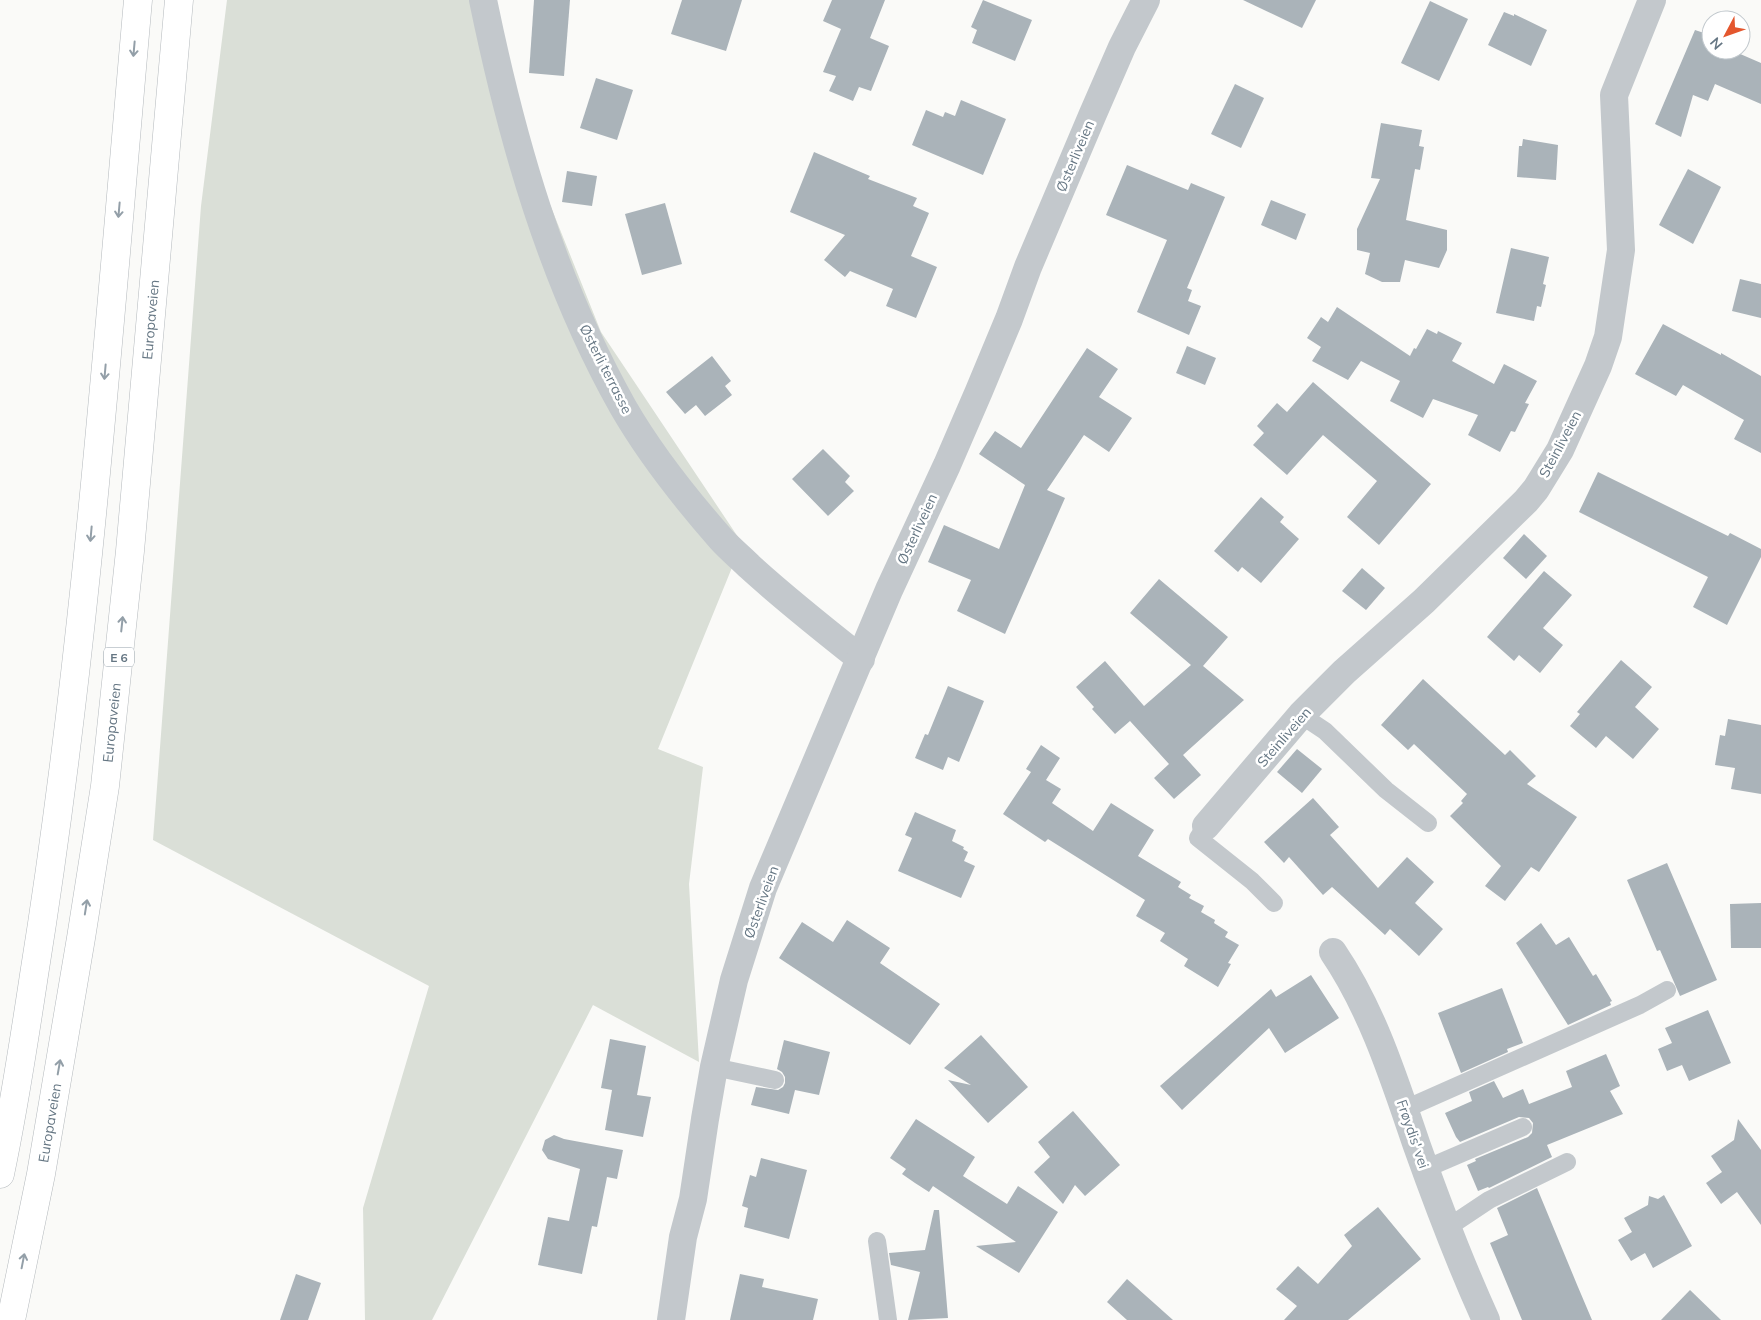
<svg xmlns="http://www.w3.org/2000/svg" width="1761" height="1320" viewBox="0 0 1761 1320" font-family="Mulish,sans-serif">
	<rect width="100%" height="100%" fill="#fafaf8"/>
	<!-- green -->
	<path fill="#dadfd7" d="M227 0H484L521 132 601 332 742 543 658 749 703 767 689 884 699 1062 593 1005 432 1320H365L363 1208 429 986 153 840 201 206Z"/>
	<!-- building -->
	<g fill="#aab3b9">
		<path d="M534 0H570L564 76 529 73Z"/>
		<path d="M682 0H742L726 51 671 34Z"/>
		<path d="M832 0H885L870 38 889 46 871 91 859 87 853 101 829 91 836 76 823 72 841 29 823 21Z"/>
		<path d="M983 0 1032 20 1015 61 972 43 977 30 971 27Z"/>
		<path d="M1243 0H1316L1302 28Z"/>
		<path d="M1430 1 1468 19 1439 81 1401 63Z"/>
		<path d="M1504 12 1514 16V14L1547 30 1531 66 1488 45Z"/>
		<path d="M1695 30 1710 35 1709 40 1711 41V50H1731L1761 63V104L1715 84 1708 101 1693 95 1681 137 1655 124Z"/>
		<path d="M596 78 633 90 617 140 580 128Z"/>
		<path d="M1235 84 1264 98 1241 148 1211 134Z"/>
		<path d="M961 100 1006 119 983 175 912 145 926 110 943 117 945 112 955 116Z"/>
		<path d="M1381 123 1422 130 1419 146 1424 147 1420 170 1415 169 1406 220 1447 230V250L1439 268 1405 260 1400 282H1382L1365 274 1370 253 1357 250V229L1380 179 1371 178Z"/>
		<path d="M1523 139 1558 145 1556 180 1517 177 1519 146H1522Z"/>
		<path d="M814 152 870 176 868 179 917 198 913 206 929 213 911 256 937 267 916 318 886 306 893 289 850 271 845 277 824 260 845 235 790 212Z"/>
		<path d="M1127 165 1188 190 1191 183 1225 197 1187 288 1192 290 1188 301 1201 306 1189 335 1137 312 1167 240 1106 215Z"/>
		<path d="M1688 169 1721 187 1693 244 1659 225Z"/>
		<path d="M567 171 597 176 592 206 562 202Z"/>
		<path d="M1271 200 1306 214 1296 240 1261 225Z"/>
		<path d="M665 203 682 264 642 275 625 214Z"/>
		<path d="M1511 248 1549 257 1543 284 1546 285 1541 307 1537 306 1534 321 1496 313Z"/>
		<path d="M1740 279 1761 284V318L1732 311Z"/>
		<path d="M1337 307 1410 356 1414 348 1416 349 1427 329 1437 334 1438 331 1462 343 1452 361 1494 384 1504 364 1537 381 1525 403 1529 404 1515 432 1511 431 1500 452 1468 435 1478 415 1433 399 1423 418 1390 401 1400 381 1361 361 1348 380 1312 361 1321 347 1307 338 1321 317 1328 322Z"/>
		<path d="M1663 324 1721 355V353L1761 376V453L1734 439 1744 420 1683 385 1676 396 1635 374Z"/>
		<path d="M1187 346 1216 358 1205 385 1176 373Z"/>
		<path d="M1087 348 1118 369 1099 397 1132 418 1109 452 1084 435 1047 490 1065 498 1005 634 957 611 971 580 928 562 944 525 999 549 1025 485 979 454 995 431 1021 448Z"/>
		<path d="M712 356 731 381 725 386 732 395 705 416 696 405 685 414 666 392Z"/>
		<path d="M1313 382 1431 484 1379 545 1347 517 1377 481 1323 435 1287 475 1253 445 1264 433 1257 426 1277 403 1287 412Z"/>
		<path d="M823 449 850 476 845 482 854 491 828 516 792 479Z"/>
		<path d="M1598 472 1728 536 1730 533 1761 549V557L1727 625 1693 607 1708 577 1579 512Z"/>
		<path d="M1261 497 1284 517 1280 522 1299 539 1261 583 1242 567 1238 572 1214 551Z"/>
		<path d="M1524 534 1547 556 1526 579 1503 558Z"/>
		<path d="M1362 568 1385 588 1366 610 1342 591Z"/>
		<path d="M1544 571 1572 595 1543 628 1563 645 1540 673 1519 655 1514 661 1487 637Z"/>
		<path d="M1159 579 1228 637 1203 666 1244 700 1183 755 1201 775 1174 799 1154 778 1169 764 1130 721 1115 734 1092 709 1094 707 1076 687 1105 661 1144 706 1191 665 1130 613Z"/>
		<path d="M1621 660 1652 687 1635 707 1659 729 1633 759 1606 736 1596 748 1570 726 1580 714 1577 712Z"/>
		<path d="M1423 679 1505 755 1510 750 1536 776 1527 784 1577 817 1539 872 1531 867 1505 901 1485 886 1501 866 1450 816 1463 803 1461 801 1467 794 1414 744 1408 750 1381 725Z"/>
		<path d="M948 686 984 701 959 762 948 757 943 770 915 758 925 734 928 735Z"/>
		<path d="M1728 719 1761 725V794L1731 789 1735 768 1715 765 1720 735 1725 736Z"/>
		<path d="M1041 745 1060 758 1046 780 1061 789 1052 803 1093 831 1111 803 1154 830 1138 856 1181 882 1178 887 1191 895 1189 898 1204 906 1201 912 1215 920 1214 923 1228 932 1225 937 1239 945 1228 963 1231 964 1218 987 1184 966 1188 959 1160 941 1165 933 1136 916 1145 900 1048 839 1045 842 1003 814 1031 772 1026 769Z"/>
		<path d="M1297 749 1322 769 1302 793 1277 772Z"/>
		<path d="M1313 798 1339 827 1330 835 1378 888 1407 857 1434 882 1415 903 1443 929 1419 956 1390 929 1385 935 1332 887 1323 895 1289 857 1284 863 1264 842Z"/>
		<path d="M915 812 956 830 952 841 964 847 963 849 968 852 964 861 975 866 961 898 898 871 912 838 905 835Z"/>
		<path d="M1667 863 1717 980 1680 996 1660 950 1657 951 1627 880Z"/>
		<path d="M1761 903V948H1731L1730 904Z"/>
		<path d="M847 920 890 948 880 963 940 1004 910 1045 779 958 802 922 833 942Z"/>
		<path d="M1541 923 1556 945 1569 937 1593 976 1596 974 1612 1001 1610 1002 1611 1005 1568 1025 1516 943Z"/>
		<path d="M1311 975 1339 1018 1285 1053 1269 1028 1182 1110 1160 1086 1271 989 1276 997Z"/>
		<path d="M1502 988 1523 1043 1507 1049 1508 1052 1461 1073 1438 1013Z"/>
		<path d="M1708 1010 1731 1063 1689 1081 1682 1065 1667 1071 1658 1049 1672 1043 1665 1028Z"/>
		<path d="M981 1035 1028 1087 988 1123 948 1080 971 1085 944 1068Z"/>
		<path d="M610 1039 646 1046 637 1095 651 1097 643 1137 605 1130 612 1090 601 1088Z"/>
		<path d="M784 1040 830 1052 819 1095 795 1090 789 1114 751 1105 756 1087 778 1090 783 1087 785 1083V1077L782 1072 777 1069Z"/>
		<path d="M1606 1054 1620 1086 1610 1091 1623 1114 1547 1145 1552 1157 1489 1188 1488 1187 1478 1191 1467 1165 1476 1161 1475 1159 1528 1137 1532 1133 1533 1123 1529 1118 1519 1117 1460 1142 1456 1137 1445 1113 1472 1101 1469 1092 1494 1081 1503 1098 1523 1089 1529 1104 1572 1087 1566 1071Z"/>
		<path d="M1073 1111 1120 1165 1085 1196 1075 1185 1063 1204 1034 1172 1050 1157 1038 1142Z"/>
		<path d="M916 1119 975 1157 963 1176 1007 1204 1018 1186 1058 1212 1019 1273 976 1246 1016 1242 933 1186 929 1192 915 1183 902 1174 906 1169 890 1158Z"/>
		<path d="M1738 1119 1761 1150V1225L1737 1192 1721 1204 1706 1183 1722 1172 1711 1156 1734 1140Z"/>
		<path d="M554 1135 564 1139 623 1150 617 1179 607 1177 597 1227 592 1226 582 1274 538 1265 548 1217 569 1221 580 1169 548 1159 542 1150 545 1140Z"/>
		<path d="M761 1158 807 1170 789 1239 744 1227 748 1208 742 1206 750 1175 756 1177Z"/>
		<path d="M1537 1188 1578 1287 1592 1320H1522L1490 1243 1508 1235 1497 1208Z"/>
		<path d="M1664 1195 1692 1246 1653 1268 1645 1253 1631 1261 1618 1240 1632 1232 1624 1218 1648 1205 1649 1196 1658 1199Z"/>
		<path d="M1378 1207 1421 1259 1348 1320H1284L1297 1306 1276 1289 1298 1266 1318 1284 1352 1246 1344 1235Z"/>
		<path d="M934 1210H939L948 1318 908 1320 920 1272 891 1265 889 1253 925 1250Z"/>
		<path d="M296 1274 321 1283 308 1320H280Z"/>
		<path d="M740 1274 764 1279 762 1287 818 1299 813 1320H730Z"/>
		<path d="M1127 1279 1173 1320H1127L1107 1302Z"/>
		<path d="M1690 1290 1721 1320H1661Z"/>
	</g>
	<g fill="none" stroke-linecap="round" stroke-linejoin="round">
		<!-- trunk casing -->
		<g stroke="#b4b9bd" stroke-width="29">
			<g id="trunk">
				<path d="M0 1174C14 1108 24 1041 34 975 86 652 109 325 138 0"/>
				<path id="s1" d="M11 1320 41 1174 81 938 105 786 130 551 179 0"/>
			</g>
		</g>
		<!-- service -->
		<g stroke="#c3c8cc" stroke-width="18">
			<path d="M1301 715 1325 731 1386 790 1428 823"/>
			<path d="M1206 826 1198 838 1252 881 1274 903"/>
			<path d="M714 1067 775 1080"/>
			<path d="M1405 1109 1640 1005 1667 990"/>
			<path d="M1425 1169 1523 1127"/>
			<path d="M1447 1228 1489 1200 1567 1162"/>
			<path d="M877 1241 888 1320"/>
		</g>
		<!-- minor -->
		<g stroke="#c3c8cc" stroke-width="28">
			<path d="M483 0C512 141 552 281 623 407 650 454 685 498 721 539 730 549 740 557 749 566 785 599 823 629 861 659"/>
			<path d="M1206 826 1301 715 1344 672 1424 601 1526 501 1536 489 1560 450 1598 366 1608 337 1621 250 1614 95 1652 0"/>
			<path d="M1333 952C1373 1011 1394 1079 1417 1146 1438 1205 1460 1263 1486 1320"/>
			<path d="M671 1320 683 1237 693 1199 705 1119 714 1067 734 980 763 888 889 590 947 465 979 391 1009 319 1028 267 1092 116 1122 47 1146 0"/>
		</g>
		<!-- trunk -->
		<use href="#trunk" stroke="#fff" stroke-width="28"/>
	</g>
	<!-- one-way arrows -->
	<defs><path id="oneway-shaft" d="M-6 0H5M1.5-3L5.5 0L1.5 3" fill="none" stroke-width="1.6" stroke-linecap="round" stroke-linejoin="round" transform="scale(1.25)"/></defs>
	<g stroke="#939fa8">
		<use href="#oneway-shaft" transform="translate(134 49) rotate(95)"/>
		<use href="#oneway-shaft" transform="translate(119 210) rotate(95)"/>
		<use href="#oneway-shaft" transform="translate(105 372) rotate(95)"/>
		<use href="#oneway-shaft" transform="translate(91 534) rotate(95)"/>
		<use href="#oneway-shaft" transform="translate(122 624) rotate(-84)"/>
		<use href="#oneway-shaft" transform="translate(86 907) rotate(-81)"/>
		<use href="#oneway-shaft" transform="translate(59 1067) rotate(-80)"/>
		<use href="#oneway-shaft" transform="translate(23 1261) rotate(-79)"/>
	</g>
	<g text-anchor="middle" dominant-baseline="central" stroke-width="5" stroke-linejoin="round" paint-order="stroke">
		<!-- shield labels -->
		<rect fill="#fff" stroke="#939fa8" stroke-width="1" x="104" y="647.5" width="30" height="19" rx="4"/>
		<g font-size="12" font-weight="bold" fill="#657683">
			<text x="119" y="657">E 6</text>
		</g>
		<!-- street labels -->
		<g font-size="14" fill="#657683" stroke="#fff">
			<text transform="translate(1075 156) rotate(-67)">Østerliveien</text>
			<text stroke="none"><textPath href="#s1" startOffset="1011">Europaveien</textPath></text>
			<text transform="translate(606 369) rotate(63)">Østerli terrasse</text>
			<text transform="translate(1560 444) rotate(-62)">Steinliveien</text>
			<text transform="translate(917 529) rotate(-65)">Østerliveien</text>
			<text stroke="none"><textPath href="#s1" startOffset="606">Europaveien</textPath></text>
			<text transform="translate(1284 737) rotate(-49)">Steinliveien</text>
			<text transform="translate(761 902) rotate(-70)">Østerliveien</text>
			<text stroke="none"><textPath href="#s1" startOffset="201">Europaveien</textPath></text>
			<text transform="translate(1413 1134) rotate(71)">Frøydis' vei</text>
		</g>
	</g>
	<!-- north arrow -->
	<g transform="translate(1726 35) rotate(229)"><circle r="24" fill="#ffffff" stroke="#c1c8cd"/>
	<path d="M0-4L9 19L0 12L-9 19Z" fill="#e4572e"/>
	<text y="-8" font-size="14" font-weight="bold" text-anchor="middle" fill="#657683">N</text>
	</g>
</svg>
